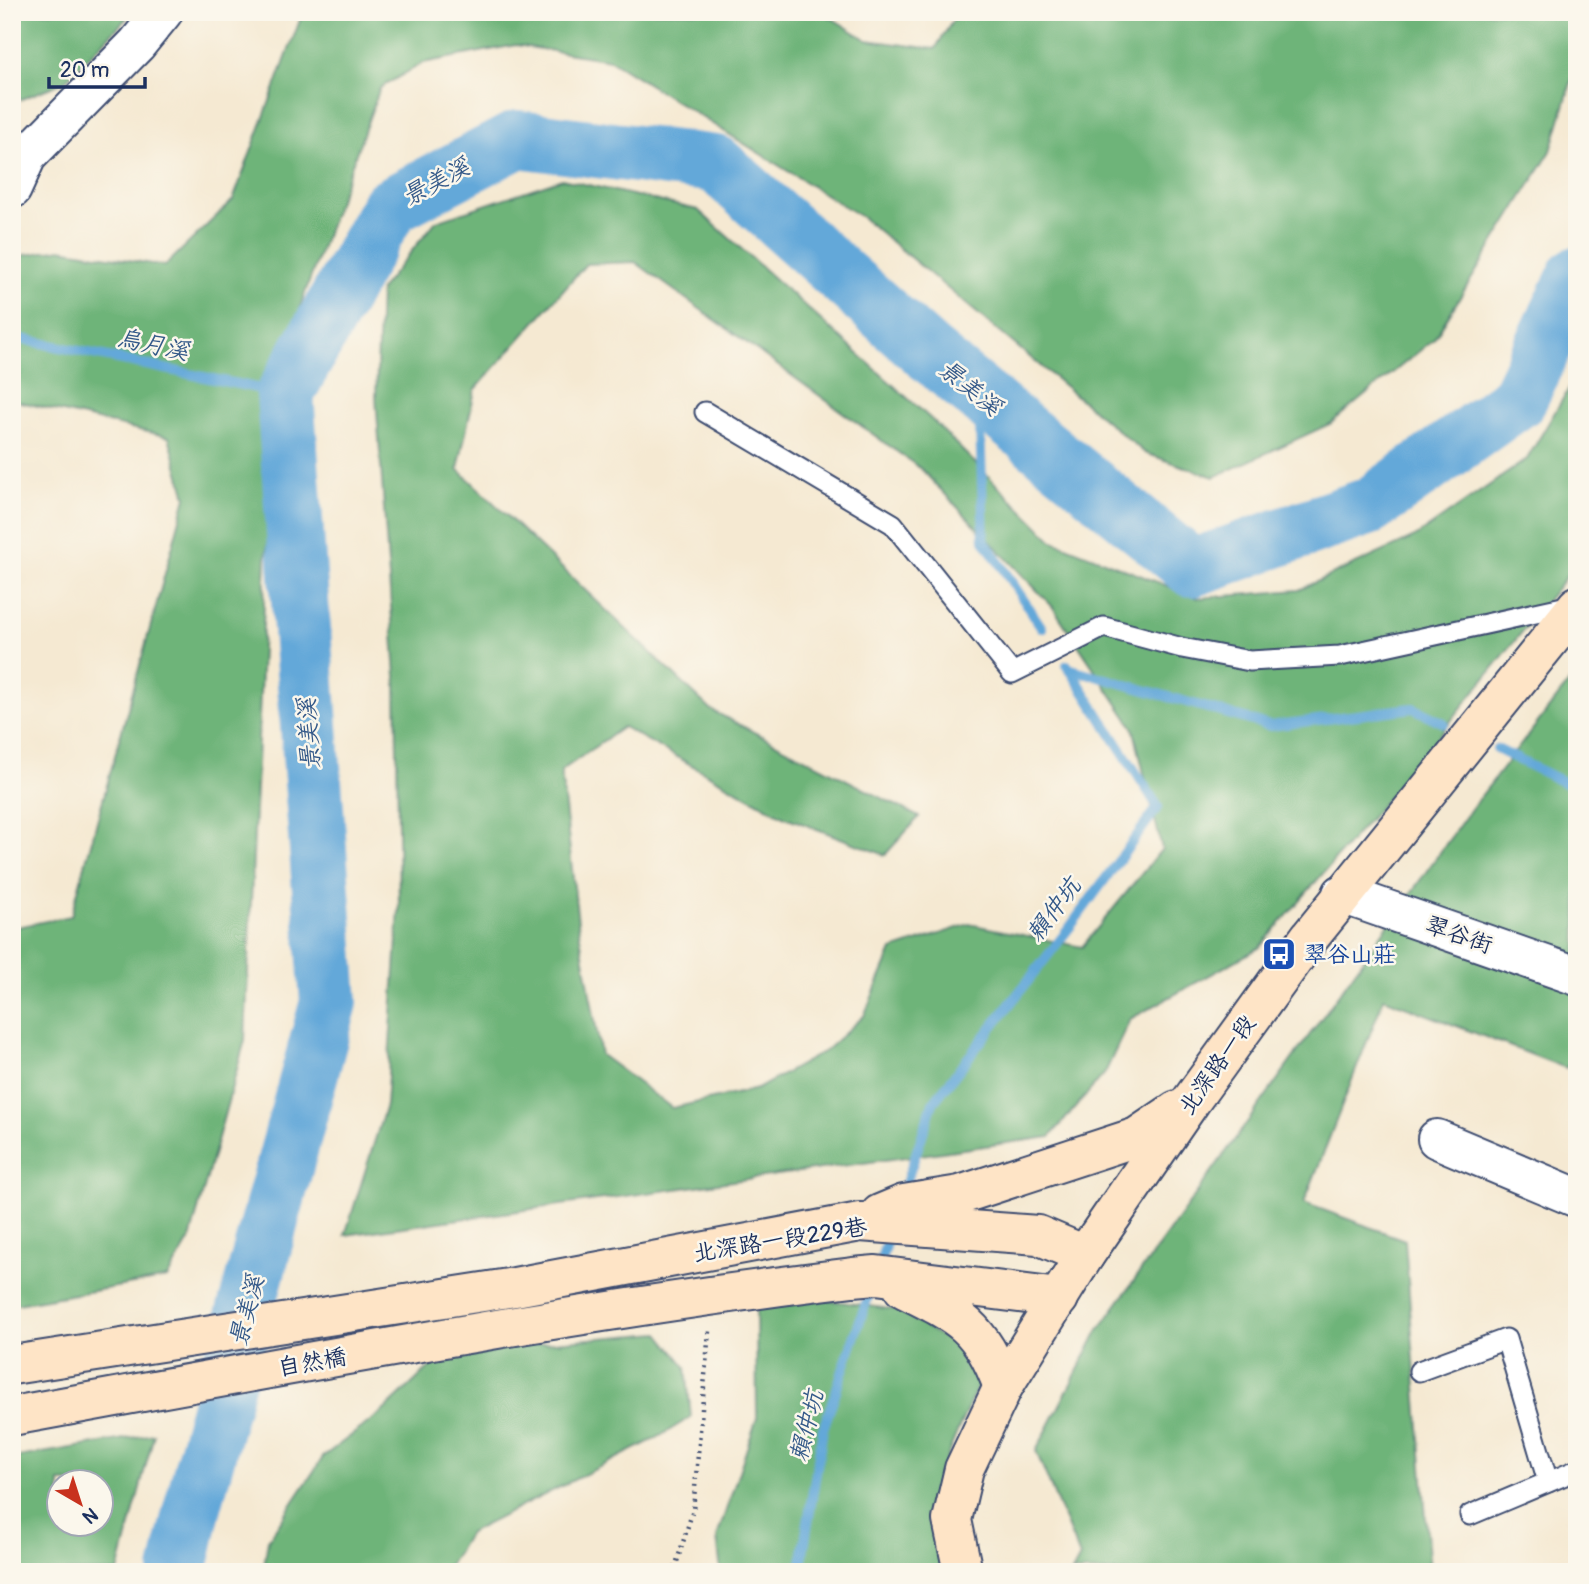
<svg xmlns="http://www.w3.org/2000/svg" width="1589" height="1584" viewBox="0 0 1589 1584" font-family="Pangolin,'LXGW WenKai TC',sans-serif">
	<rect width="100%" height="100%" fill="#fbf7ec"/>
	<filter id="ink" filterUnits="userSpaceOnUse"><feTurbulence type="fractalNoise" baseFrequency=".0143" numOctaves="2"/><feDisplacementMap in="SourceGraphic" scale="14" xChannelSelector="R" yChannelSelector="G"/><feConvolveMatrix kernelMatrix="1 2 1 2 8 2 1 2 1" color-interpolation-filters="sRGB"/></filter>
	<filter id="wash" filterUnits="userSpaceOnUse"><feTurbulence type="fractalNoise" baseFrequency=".00686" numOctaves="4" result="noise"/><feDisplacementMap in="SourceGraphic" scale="28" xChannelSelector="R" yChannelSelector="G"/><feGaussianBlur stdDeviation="1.57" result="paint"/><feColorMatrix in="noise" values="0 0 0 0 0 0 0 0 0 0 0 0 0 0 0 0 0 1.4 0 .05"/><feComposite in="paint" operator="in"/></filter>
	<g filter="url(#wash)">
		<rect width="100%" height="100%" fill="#f5e9d2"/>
		<!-- forest -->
		<g fill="#6eb479" stroke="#44726c" stroke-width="2" fill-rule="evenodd">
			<path d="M12 12H120L127 18 64 82 12 103Z"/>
			<path d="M303 12H822L867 40 935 49 958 12H1577V62L1551 151 1434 339 1330 424 1214 477 1145 453 863 218 610 60 516 45 423 63 380 88 301 304 266 557 245 1040 190 1239 167 1278 12 1305V928L71 916 186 497 169 437 12 400V257L61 249 165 266 233 200Z"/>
			<path d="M562 179 698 210 932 420 1053 541 1198 598 1299 590 1415 537 1527 459 1577 375V563L1410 772 1259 948 1130 1019 1105 1073 1050 1137 345 1235 386 1105 399 909 396 676 376 397 380 290 436 221ZM635 262 921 469 1052 606 1133 727 1162 849 1082 947 969 924 892 950 864 1016 825 1051 757 1089 672 1108 601 1055 579 931 561 771 623 727 783 816 885 855 919 817 711 710 458 469 475 390 586 264Z"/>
			<path d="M1577 672V1056L1566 1068 1384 998 1304 1203 1405 1240 1430 1572H1072L1080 1557 1036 1451 1098 1331 1471 809Z"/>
			<path d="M813 1298 897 1310 952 1343 981 1379C963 1419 929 1485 933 1529 935 1543 941 1558 945 1572H721L717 1537 757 1418 756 1306Z"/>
			<path d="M659 1333 686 1367 691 1417 657 1438 469 1533 445 1572H263L268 1540 324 1456 381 1413 447 1351Z"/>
			<path d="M154 1434 118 1572H12V1458ZM102 1482V1524H60V1482Z"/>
		</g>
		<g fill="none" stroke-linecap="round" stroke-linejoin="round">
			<!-- stream -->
			<g stroke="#63a8d9" stroke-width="10">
				<path d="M12 337 285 394"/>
				<path d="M979 395 984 540 1042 628"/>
				<path d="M1068 668 1270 726 1413 708 1444 723"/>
				<path d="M1497 749 1577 789"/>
				<path d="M905 1186 933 1103 1070 927 1158 807 1067 665"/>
				<path d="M882 1256 889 1233"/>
				<path d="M800 1572 823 1429 869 1294"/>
			</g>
			<!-- river -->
			<path stroke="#63a8d9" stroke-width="58" d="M178 1572 191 1513 329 1002 285 394 390 206 518 139 716 164 927 352 1192 568 1370 506 1518 400 1577 275"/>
		</g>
	</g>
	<g filter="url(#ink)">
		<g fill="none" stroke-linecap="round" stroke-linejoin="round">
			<!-- service casing -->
			<g stroke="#3c4b6f" stroke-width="23">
				<g id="service">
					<path d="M705 412 893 524 1012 673 1104 627 1182 648 1250 661 1340 656 1572 605"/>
					<path d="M1419 1371 1506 1339 1548 1482"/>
					<path d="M1470 1515 1577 1470"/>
				</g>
			</g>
			<!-- minor casing -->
			<g stroke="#3c4b6f" stroke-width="42">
				<g id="minor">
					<path d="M12 189 27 156 137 44 163 12"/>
					<path d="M1342 894 1577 976"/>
					<path d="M1437 1139 1577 1198"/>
				</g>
			</g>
			<!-- secondary casing -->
			<g stroke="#3c4b6f" stroke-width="42">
				<g id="secondary">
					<path d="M880 1214 904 1204 960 1195 1137 1137 1177 1110"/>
					<path d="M903 1288C960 1316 980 1325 1003 1387"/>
					<path d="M12 1365 515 1287 860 1222 1038 1235 1085 1255"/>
					<path d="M12 1416C292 1365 571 1311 853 1277L876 1275 1059 1298"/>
					<path d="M963 1572 952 1520 964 1469 1003 1387 1085 1255 1191 1101 1309 938 1577 606"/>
				</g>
			</g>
			<!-- path -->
			<path stroke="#3c4b6f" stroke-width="4.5" stroke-dasharray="2 5" stroke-linecap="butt" d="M675 1568 693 1510 709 1331"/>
			<!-- service -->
			<use href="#service" stroke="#fff" stroke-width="19"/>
			<!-- minor -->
			<use href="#minor" stroke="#fff" stroke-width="38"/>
			<!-- secondary -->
			<use href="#secondary" stroke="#fee4c6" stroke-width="38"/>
		</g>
	</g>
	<!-- icons -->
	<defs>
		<g id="bus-square" transform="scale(1.75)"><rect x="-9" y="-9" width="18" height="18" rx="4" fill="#1a4fb4" stroke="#fbf7ec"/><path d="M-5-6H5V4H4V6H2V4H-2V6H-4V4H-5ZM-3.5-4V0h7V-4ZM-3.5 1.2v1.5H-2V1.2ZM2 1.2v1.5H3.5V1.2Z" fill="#fff"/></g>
	</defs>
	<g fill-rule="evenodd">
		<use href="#bus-square" x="1279" y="954"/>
	</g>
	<g text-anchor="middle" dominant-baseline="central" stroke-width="5" stroke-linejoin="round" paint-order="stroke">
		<!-- street labels -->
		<g font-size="23" fill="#1b2f5e" stroke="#fbf7ec">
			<text transform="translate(1459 935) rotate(19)">翠谷街</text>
			<text transform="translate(1217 1065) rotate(-55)">北深路一段</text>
			<text transform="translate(780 1240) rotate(-9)">北深路一段229巷</text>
			<text transform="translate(312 1362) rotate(-10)">自然橋</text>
		</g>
		<!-- transit labels -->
		<g font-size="23" fill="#164399" stroke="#fbf7ec" text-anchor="start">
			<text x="1304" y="954">翠谷山莊</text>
		</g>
		<!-- water labels -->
		<g font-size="24" font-style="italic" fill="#345989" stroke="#fbf7ec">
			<text transform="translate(436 182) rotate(-28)">景美溪</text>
			<text transform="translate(153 345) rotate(12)">烏月溪</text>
			<text transform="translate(970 388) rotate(39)">景美溪</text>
			<text transform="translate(309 734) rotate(-94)">景美溪</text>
			<text transform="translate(1054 910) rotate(-53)">賴仲坑</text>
			<text transform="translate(247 1311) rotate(-75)">景美溪</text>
			<text transform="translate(807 1426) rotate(-76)">賴仲坑</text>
		</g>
	</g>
	<!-- margin -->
	<rect width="1589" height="1584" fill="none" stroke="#fbf7ec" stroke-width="42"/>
	<!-- north arrow -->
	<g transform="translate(80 1503) rotate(141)"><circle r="33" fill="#fbf7ec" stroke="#a1a7b3" stroke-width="2"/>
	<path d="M0-5L12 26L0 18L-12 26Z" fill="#c8321e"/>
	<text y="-10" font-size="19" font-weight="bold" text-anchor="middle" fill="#1b2f5e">N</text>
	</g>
	<!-- scale -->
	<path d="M49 77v10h96v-10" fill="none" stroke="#1b2f5e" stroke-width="3.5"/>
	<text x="60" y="77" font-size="21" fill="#1b2f5e" stroke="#fbf7ec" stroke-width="5" paint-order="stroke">20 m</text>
</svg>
